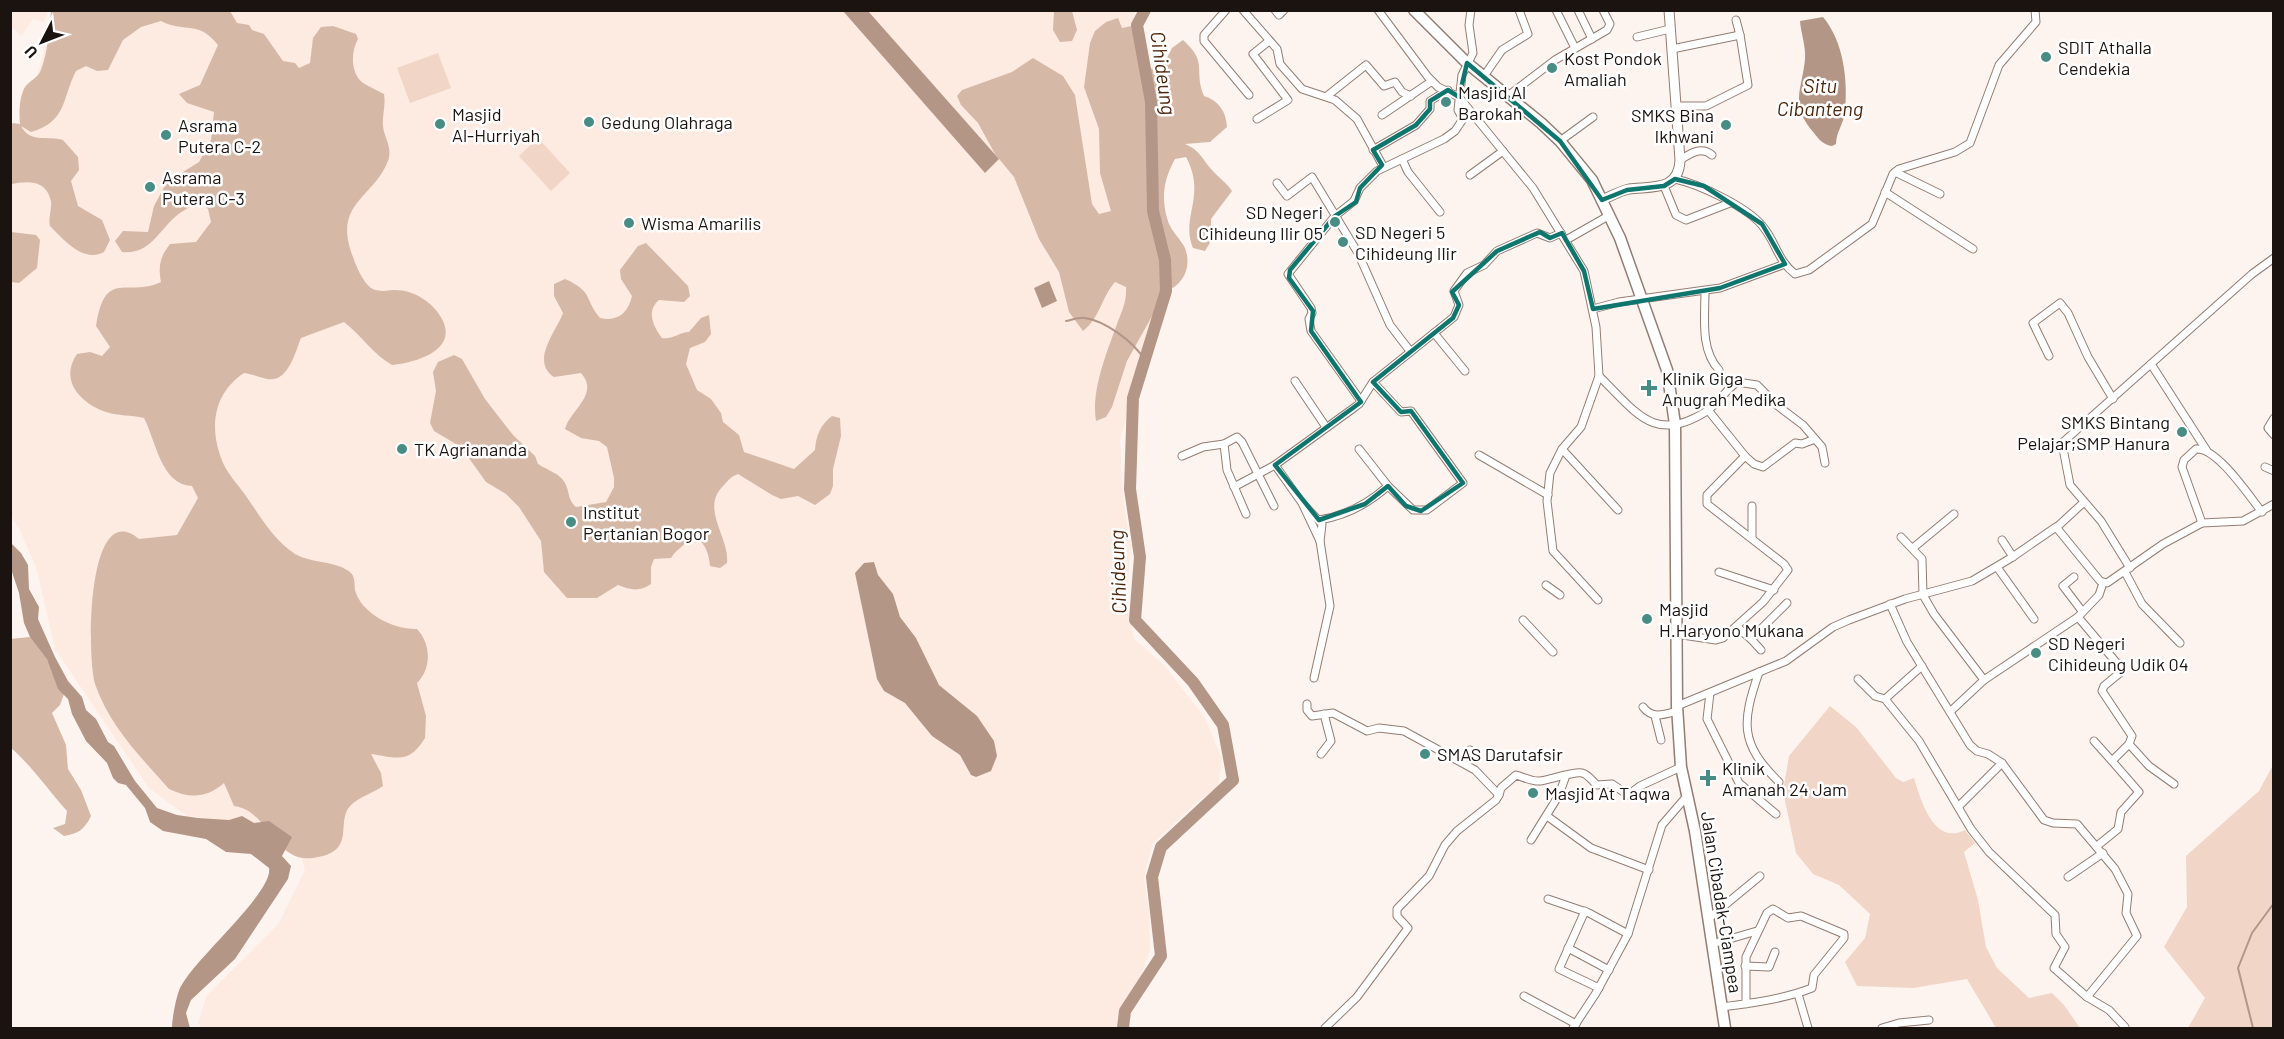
<svg xmlns="http://www.w3.org/2000/svg" width="2284" height="1039" viewBox="0 0 2284 1039" font-family="Barlow,sans-serif">
	<rect width="100%" height="100%" fill="#fef4ef"/>
	<!-- built -->
	<g fill="#fdeae0">
		<path d="M10 11 11 10 48 11 44 22 33 19 21 36 11 26Z"/>
		<path d="M57 11H1136L1128 33 1158 244 1159 312 1140 366 1120 440 1123 498 1131 547 1126 600 1134 639 1164 665 1205 718 1222 759 1218 787 1196 803 1152 844 1144 878 1149 912 1150 950 1123 1028H202L198 1023 207 995 279 923 305 870 299 848 236 822 187 816 149 788 55 649 37 570 19 528 11 516 10 127 20 131Z"/>
	</g>
	<!-- green -->
	<g fill="#f1d5c6">
		<path d="M438 53 451 88 410 103 397 68Z"/>
		<path d="M538 138 570 173 551 191 519 156Z"/>
		<path d="M1830 706 1856 727 1896 778 1903 782 1914 778C1921 801 1934 846 1965 830L1975 843 1964 852 1978 900 1986 947 1997 968 2029 998 2052 993 2064 1005 2080 1028H1996L1967 979 1913 988 1857 986 1845 962 1865 938 1870 914 1839 885 1813 874 1796 853 1783 791 1789 756Z"/>
		<path d="M2273 765V1028H2188L2205 998 2164 947 2187 907 2186 856 2259 791Z"/>
	</g>
	<!-- forest -->
	<g fill="#d6b8a7">
		<path d="M51 11H230L237 23 249 25 252 30 264 34 283 61 295 63 299 68 310 63 313 38 321 27 333 26 356 34 358 39C351 51 350 73 363 83 369 87 377 90 384 94 386 106 382 115 383 126 384 138 393 147 388 161 373 199 332 203 353 257 356 266 363 282 371 288 378 292 386 291 393 290 413 289 433 302 442 319 459 351 414 363 392 365 374 355 361 335 344 322L301 338C295 353 288 383 267 379 259 377 252 374 244 373 211 395 209 432 224 465 230 477 241 488 248 499 262 519 274 540 295 554 311 563 333 561 347 570 356 575 354 582 355 590 361 614 395 630 417 629 431 644 432 668 417 683L426 716 425 738C409 764 398 758 371 754L381 773 383 786C373 793 359 797 351 805 334 822 359 852 313 858 274 863 270 811 234 806L224 783C207 798 190 799 169 789 140 756 110 727 95 684 87 659 86 495 139 539L177 535 198 498 192 486C161 485 156 441 144 418 131 415 118 416 106 412 80 403 59 380 77 354L90 352 102 356 110 347 96 326C105 267 127 298 161 282 158 266 160 257 170 244L196 242 211 222 208 209 200 201C192 206 183 210 175 217 158 232 149 255 122 252L115 241 123 231 148 232 154 206 167 182 199 162 211 140 214 112 187 103 179 94 200 85 218 45C197 19 187 34 161 21L141 27 123 40 108 70 97 71 86 66 76 71C62 98 67 122 31 132L21 126C30 144 48 135 63 140L78 157 79 170 71 181 78 206 102 220 110 240 104 252C83 263 64 240 50 226 48 218 52 209 51 201 46 179 27 181 11 184L10 127 13 123 20 124C19 114 19 97 25 87 29 81 38 78 41 70 48 52 49 30 51 11Z"/>
		<path d="M1054 11H1072L1077 30 1072 41 1060 42 1053 30Z"/>
		<path d="M1118 18 1122 28 1137 25 1139 46 1149 68 1161 70 1172 48 1183 40C1209 63 1193 70 1204 96 1219 101 1226 111 1227 127L1210 142 1185 144C1200 150 1202 159 1212 170 1219 178 1226 182 1232 191L1211 219V241L1205 251 1193 248C1180 217 1207 196 1186 157L1175 159C1164 179 1161 196 1167 218 1170 230 1178 236 1184 246 1193 265 1184 285 1166 291L1127 361 1112 407 1106 417 1096 421C1091 392 1106 354 1116 327 1121 312 1127 303 1126 287L1115 282C1101 298 1100 318 1083 331L1069 312 1059 272 1039 239 1014 177 995 154 978 123 961 105 957 96 962 90 1012 72 1033 58 1063 76 1075 95 1092 204 1099 214 1111 211 1100 173 1099 129 1084 87 1090 43 1095 31 1106 22Z"/>
		<path d="M11 232 36 235 40 240 37 268 19 283 11 282Z"/>
		<path d="M646 243 688 286 690 296 684 302 659 300C646 311 653 326 662 338 673 340 679 332 689 332L701 318 709 315 711 334 705 342 690 348 686 364 697 390 711 399 721 413 723 422 739 435 744 452 794 469 815 450C816 436 820 425 832 416L840 418 841 436 833 469V486L830 494 815 505 798 496 781 499 772 495 738 474C730 477 729 480 723 486 700 509 730 538 727 563L720 568 710 566C709 552 704 541 692 534 687 545 677 548 671 558L654 559 651 567V584C639 592 631 590 618 585L597 598H567L544 572 541 541 519 507 506 494 486 482 461 447 434 431 430 423 436 391 433 372 438 362 454 355 462 359 485 399 513 435 535 456 538 464C547 470 562 474 566 485 570 495 568 500 576 507L606 502 614 487V478L607 447 599 441 581 438 565 429C570 410 600 394 581 373L554 377C530 361 556 332 563 313L554 296V284L565 279C594 292 584 299 600 318 618 322 628 313 632 296L621 279 620 270 638 246Z"/>
		<path d="M30 637 38 640 64 694 60 705 52 713 66 745 68 769 81 790 91 816C85 829 78 834 64 836L53 828 65 824 67 811C49 791 30 764 11 748L10 639Z"/>
	</g>
	<!-- water -->
	<g fill="#b49686">
		<path d="M843 11H868L999 159 985 173Z"/>
		<path d="M1823 17C1844 42 1848 81 1845 112 1844 123 1836 132 1836 144L1832 146C1824 145 1819 140 1814 133 1789 104 1802 91 1805 59 1806 46 1801 34 1800 21Z"/>
		<path d="M1049 281 1057 301 1042 308 1034 288Z"/>
		<path d="M11 543 21 553 28 565 29 589 39 607 38 619 55 657 68 681 82 697 86 710 96 719 108 742 114 746 135 781 157 808 177 815 198 818 229 820 242 816 254 823 269 821 292 837 282 856 291 866 288 879 235 959 191 1000 186 1013 190 1028H172C172 1019 176 997 180 988 194 959 274 892 269 868L251 854 226 852 206 839 163 831 150 822 145 808 126 785 118 783 113 778 107 763 86 741 72 714 68 699 58 689 47 659 30 637 24 623 19 593 11 569Z"/>
		<path d="M874 562 878 575 893 594 900 617 916 638 939 685 977 716 994 741 997 756 991 771 976 777 971 775 960 755 932 736 905 703 884 691 877 679 855 573 864 563Z"/>
	</g>
	<g fill="none" stroke-linecap="round" stroke-linejoin="round">
		<!-- stream -->
		<g stroke="#b49686" stroke-width="2">
			<path d="M1066 321C1071 320 1079 317 1085 318 1105 321 1133 341 1144 359"/>
			<path d="M2253 1028 2238 968 2252 933 2274 903"/>
		</g>
		<!-- river -->
		<path stroke="#b49686" stroke-width="12" d="M1123 1028 1125 1011 1161 956 1152 877 1161 847 1233 780 1223 725 1193 682 1135 620 1140 557 1130 489 1133 398 1166 291 1165 260 1153 211 1151 102 1137 25 1145 10"/>
		<!-- minor casing -->
		<g stroke="#937d72" stroke-width="9">
			<g id="minor">
				<path d="M1226 10 1204 35V41L1249 95"/>
				<path d="M1243 10 1277 49 1280 64 1302 89 1335 100 1357 119 1383 166"/>
				<path d="M1275 10 1279 15 1284 10"/>
				<path d="M1378 10 1428 77 1438 87 1459 97 1506 155 1533 188 1584 271 1596 327 1599 376 1581 427 1562 449 1550 473 1547 501 1553 551 1598 600"/>
				<path d="M1556 10 1575 48"/>
				<path d="M1578 10 1592 39"/>
				<path d="M1736 20 1740 35"/>
				<path d="M1637 37 1670 29"/>
				<path d="M1672 49 1740 35 1748 85 1706 106H1676"/>
				<path d="M1484 76 1502 50 1528 34 1519 10"/>
				<path d="M1509 95 1555 60 1607 30 1610 24 1603 10"/>
				<path d="M1327 96 1366 65 1384 86 1395 82 1402 92 1411 96"/>
				<path d="M1382 115 1432 81"/>
				<path d="M1257 119 1288 100 1253 54 1269 41"/>
				<path d="M1560 141 1593 117"/>
				<path d="M1373 150 1416 125 1430 109V101L1448 90"/>
				<path d="M1402 159 1408 172 1440 212"/>
				<path d="M1680 160C1691 153 1701 146 1712 155"/>
				<path d="M1895 172 1940 194"/>
				<path d="M1470 175 1503 151"/>
				<path d="M1675 179C1699 184 1750 208 1764 228 1776 243 1778 261 1795 274L1809 270 1872 224 1893 174 1899 169 1955 152 1970 143 1999 65 2036 22 2035 10"/>
				<path d="M1277 183 1287 196 1312 177 1358 253 1390 325 1410 351"/>
				<path d="M1664 186 1676 215 1686 220 1730 203"/>
				<path d="M1885 192 1973 249"/>
				<path d="M1566 240 1610 215"/>
				<path d="M1705 291C1705 317 1700 350 1719 370"/>
				<path d="M1593 309 1619 302 1720 288 1785 264"/>
				<path d="M1434 333 1465 371"/>
				<path d="M2049 356 2033 323 2060 303 2068 313 2088 357 2113 399"/>
				<path d="M2151 364 2207 451"/>
				<path d="M1599 376C1636 412 1654 445 1707 411 1718 403 1726 390 1737 382L1757 385 1778 406 1803 425 1822 447 1825 463"/>
				<path d="M1295 381 1326 427"/>
				<path d="M1361 401 1311 331 1309 319 1312 313 1311 308 1288 274 1335 216 1354 201 1360 188 1377 171 1444 139 1455 131 1463 119 1458 110 1462 75 1473 53 1469 25 1471 10"/>
				<path d="M2274 418 2268 428 2274 435"/>
				<path d="M1224 444 1227 470 1246 514"/>
				<path d="M1359 449 1388 486 1413 510H1427L1463 483 1411 411 1401 412 1373 382"/>
				<path d="M1562 449 1618 510"/>
				<path d="M1479 455 1548 495"/>
				<path d="M1182 456 1203 447 1224 444 1237 437 1242 442 1274 506"/>
				<path d="M1745 456 1754 464 1763 467 1795 443 1802 444 1815 439"/>
				<path d="M1275 465 1302 503 1322 524 1320 541 1330 606 1314 678"/>
				<path d="M2265 467 2274 471"/>
				<path d="M1234 487 1275 465 1351 410 1359 404 1373 382 1454 317 1459 305 1454 291 1467 273 1484 265 1497 251 1537 233 1550 238 1561 233"/>
				<path d="M1303 505 1320 541"/>
				<path d="M1319 520C1345 516 1369 503 1388 486"/>
				<path d="M2202 523 2182 467 2184 460 2196 449C2217 447 2249 496 2262 512"/>
				<path d="M2057 527 2083 503"/>
				<path d="M1901 537 1922 559 1923 595 1934 614 1984 680"/>
				<path d="M1752 538V506"/>
				<path d="M2002 540 2013 557"/>
				<path d="M1913 548 1954 514"/>
				<path d="M1997 567 2034 619"/>
				<path d="M2130 568 2101 521 2070 485 2062 443 2252 274 2274 258"/>
				<path d="M1719 572 1774 590"/>
				<path d="M2125 572 2142 604 2180 643"/>
				<path d="M2074 577 2063 586 2082 611"/>
				<path d="M1546 585 1560 595"/>
				<path d="M1523 620 1553 652"/>
				<path d="M1737 627 1751 639 1787 603"/>
				<path d="M1676 634 1716 640 1723 638 1763 602 1788 570 1784 564 1707 504V495L1745 456 1708 410"/>
				<path d="M1751 639 1761 650"/>
				<path d="M1759 672C1742 722 1739 743 1779 782"/>
				<path d="M1858 679 1875 696 1885 699 1919 741 1971 829 1989 852 2055 915 2056 934 2065 947 2054 968 2087 997 2137 936 2126 913 2128 894 2115 869 2077 824 2053 823 2044 820 2002 763 1988 754 1977 751 1970 745 1907 642 1890 604"/>
				<path d="M1710 693 1707 719 1739 783 1776 814"/>
				<path d="M1885 699 1922 666"/>
				<path d="M1307 704V710L1312 716 1333 713 1367 731 1379 728 1404 731 1475 770 1499 795 1501 788 1516 775C1523 777 1533 782 1540 781 1548 780 1576 771 1582 773 1588 774 1593 782 1597 785L1612 784 1628 795 1640 786 1681 767"/>
				<path d="M1677 706 1786 661 1833 627 1849 620 1905 599 1972 581 2011 558 2056 527 2100 581 2107 583 2163 544 2202 523 2243 521 2274 504"/>
				<path d="M1643 707C1652 719 1663 715 1677 711"/>
				<path d="M1951 711 1984 680 2078 617"/>
				<path d="M1655 716 1661 740"/>
				<path d="M2094 741 2112 761"/>
				<path d="M2129 744 2149 766 2174 784"/>
				<path d="M1321 754 1331 741 1324 714"/>
				<path d="M1463 762 1470 750"/>
				<path d="M1959 806 2002 763"/>
				<path d="M1547 816 1591 848 1649 870"/>
				<path d="M1531 840 1559 795 1565 778"/>
				<path d="M2097 846 2118 829 2121 812 2139 792 2112 761 2129 744 2132 736 2102 691 2104 686 2121 672V668L2078 617 2099 595 2103 583"/>
				<path d="M2068 877 2103 853"/>
				<path d="M1548 899 1589 913 1628 934"/>
				<path d="M1585 911 1559 969 1599 988"/>
				<path d="M1708 919 1760 876"/>
				<path d="M1712 944 1757 931"/>
				<path d="M1568 948 1609 970"/>
				<path d="M1745 966 1769 967 1775 952"/>
				<path d="M1798 994 1808 1028"/>
				<path d="M1524 996 1576 1024"/>
				<path d="M2087 997 2109 1010 2125 1027"/>
				<path d="M1722 1007C1752 1003 1784 999 1812 988L1814 975 1844 938V934L1801 916 1788 918 1773 909 1767 913 1746 957V1004"/>
				<path d="M1325 1028 1357 997 1408 928 1397 916V909L1429 876 1445 845 1457 831 1496 800 1499 795"/>
				<path d="M1573 1028 1596 993 1628 934 1662 825 1687 796"/>
				<path d="M1882 1028 1899 1023 1929 1020"/>
			</g>
		</g>
		<!-- secondary casing -->
		<g stroke="#937d72" stroke-width="11">
			<path id="secondary" d="M1602 200C1611 196 1620 191 1629 189 1653 186 1679 191 1680 160L1669 10"/>
		</g>
		<!-- trunk casing -->
		<g stroke="#937d72" stroke-width="13">
			<path id="trunk" d="M1414 10 1467 63 1541 123 1560 141 1592 180 1620 238 1667 370 1675 424 1677 706 1681 767 1695 831 1725 1028"/>
		</g>
		<!-- minor -->
		<use href="#minor" stroke="#fff" stroke-width="7"/>
		<!-- secondary -->
		<use href="#secondary" stroke="#fff" stroke-width="9"/>
		<!-- trunk -->
		<use href="#trunk" stroke="#fff" stroke-width="10"/>
	</g>
	<!-- marked area -->
	<path fill="none" stroke="#0f766e" stroke-width="4.5" stroke-linejoin="round" d="M1467 63 1560 141 1602 200 1627 190 1664 186 1675 179 1704 186 1762 224 1785 264 1720 288 1593 309 1584 271 1562 233 1550 238 1540 232 1497 251 1452 292 1459 305 1453 318 1373 382 1401 412 1411 411 1463 483 1421 511 1406 506 1388 486 1365 504 1319 520 1275 465 1361 402 1311 331 1313 311 1289 278 1290 270 1335 216 1356 202 1360 188 1382 165 1373 150 1416 125 1430 109V101L1448 90 1459 97Z"/>
	<!-- markers -->
	<g fill="#488d84" stroke="#fff" stroke-width="2">
		<circle cx="2046" cy="57" r="6"/>
		<circle cx="1552" cy="68" r="6"/>
		<circle cx="1446" cy="102" r="6"/>
		<circle cx="589" cy="122" r="6"/>
		<circle cx="440" cy="124" r="6"/>
		<circle cx="1726" cy="125" r="6"/>
		<circle cx="166" cy="135" r="6"/>
		<circle cx="150" cy="187" r="6"/>
		<circle cx="1335" cy="222" r="6"/>
		<circle cx="629" cy="223" r="6"/>
		<circle cx="1343" cy="242" r="6"/>
		<path d="M1646 379h6v6h6v6h-6v6h-6v-6h-6v-6h6z"/>
		<circle cx="2182" cy="432" r="6"/>
		<circle cx="402" cy="449" r="6"/>
		<circle cx="571" cy="522" r="6"/>
		<circle cx="1647" cy="619" r="6"/>
		<circle cx="2036" cy="653" r="6"/>
		<circle cx="1425" cy="754" r="6"/>
		<path d="M1705 769h6v6h6v6h-6v6h-6v-6h-6v-6h6z"/>
		<circle cx="1533" cy="793" r="6"/>
	</g>
	<g text-anchor="middle" dominant-baseline="central" stroke-width="5" stroke-linejoin="round" paint-order="stroke">
		<!-- poi labels -->
		<g font-size="18" fill="#1b130f" stroke="#fff" text-anchor="start">
			<text x="2058" y="47">SDIT Athalla<tspan x="2058" dy="21">Cendekia</tspan></text>
			<text x="1564" y="58">Kost Pondok<tspan x="1564" dy="21">Amaliah</tspan></text>
			<text x="1458" y="92">Masjid Al<tspan x="1458" dy="21">Barokah</tspan></text>
			<text x="452" y="114">Masjid<tspan x="452" dy="21">Al-Hurriyah</tspan></text>
			<text x="1714" y="115" text-anchor="end">SMKS Bina<tspan x="1714" dy="21">Ikhwani</tspan></text>
			<text x="601" y="122">Gedung Olahraga</text>
			<text x="178" y="125">Asrama<tspan x="178" dy="21">Putera C-2</tspan></text>
			<text x="162" y="177">Asrama<tspan x="162" dy="21">Putera C-3</tspan></text>
			<text x="1323" y="212" text-anchor="end">SD Negeri<tspan x="1323" dy="21">Cihideung Ilir 05</tspan></text>
			<text x="641" y="223">Wisma Amarilis</text>
			<text x="1355" y="232">SD Negeri 5<tspan x="1355" dy="21">Cihideung Ilir</tspan></text>
			<text x="1662" y="378">Klinik Giga<tspan x="1662" dy="21">Anugrah Medika</tspan></text>
			<text x="2170" y="422" text-anchor="end">SMKS Bintang<tspan x="2170" dy="21">Pelajar;SMP Hanura</tspan></text>
			<text x="414" y="449">TK Agriananda</text>
			<text x="583" y="512">Institut<tspan x="583" dy="21">Pertanian Bogor</tspan></text>
			<text x="1659" y="609">Masjid<tspan x="1659" dy="21">H.Haryono Mukana</tspan></text>
			<text x="2048" y="643">SD Negeri<tspan x="2048" dy="21">Cihideung Udik 04</tspan></text>
			<text x="1437" y="754">SMAS Darutafsir</text>
			<text x="1722" y="768">Klinik<tspan x="1722" dy="21">Amanah 24 Jam</tspan></text>
			<text x="1545" y="793">Masjid At Taqwa</text>
		</g>
		<!-- street labels -->
		<g font-size="18" fill="#1b130f" stroke="#fff">
			<text transform="translate(1722 902) rotate(81)">Jalan Cibadak-Ciampea</text>
		</g>
		<!-- water labels -->
		<g font-size="20" font-style="italic" fill="#4e250a" stroke="#fff">
			<text transform="translate(1164 73) rotate(82)">Cihideung</text>
			<text x="1820" y="85">Situ<tspan x="1820" dy="23">Cibanteng</tspan></text>
			<text transform="translate(1117 572) rotate(-92)">Cihideung</text>
		</g>
	</g>
	<!-- border -->
	<rect width="2284" height="1039" fill="none" stroke="#1b130f" stroke-width="24"/>
	<!-- north arrow -->
	<g transform="translate(42 42) rotate(228)" stroke="#ffffff" stroke-width="4.5" paint-order="stroke">
	<path d="M0-4.5L10 22L0 15L-10 22Z" fill="#1b130f"/>
	<text y="-9" font-size="16" font-weight="bold" text-anchor="middle" fill="#1b130f">U</text>
	</g>
</svg>
